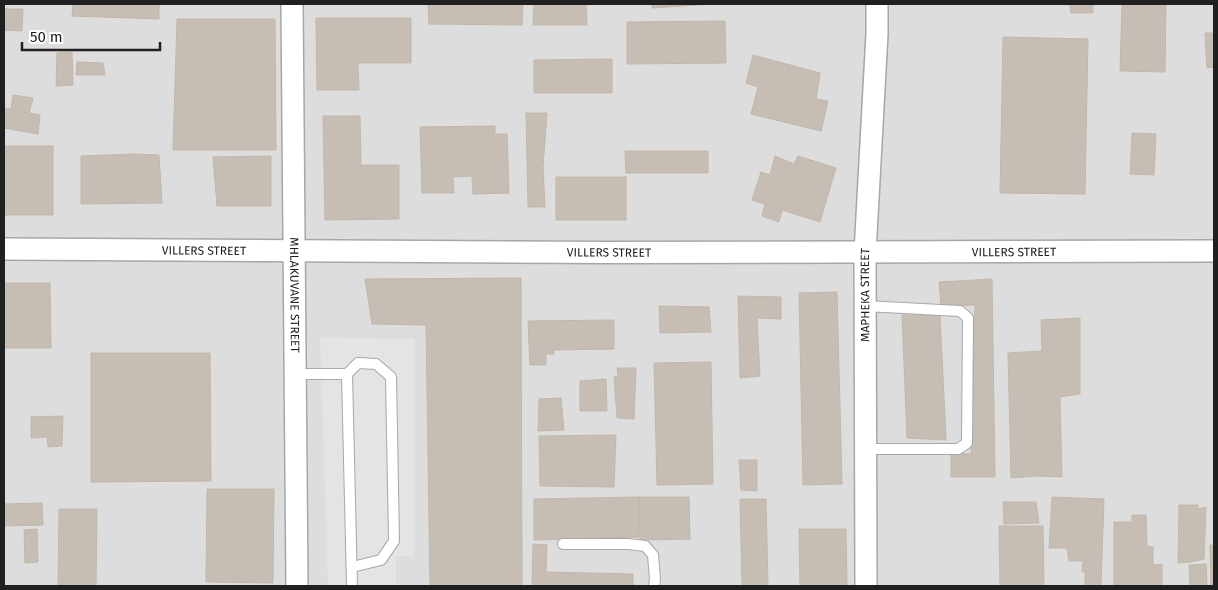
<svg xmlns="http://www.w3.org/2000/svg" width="1218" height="590" viewBox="0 0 1218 590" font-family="'Fira Sans',sans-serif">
	<rect width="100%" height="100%" fill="#f1eee6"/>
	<!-- residential -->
	<rect fill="#dedddd" x="4" y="4" width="1210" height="582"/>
	<!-- parking -->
	<path fill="#e4e4e4" d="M320 338 415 339 414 556H396V586H328Z"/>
	<!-- building -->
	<g fill="#c6beb5" stroke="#c3b6a8">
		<path d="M73 4H159V19L72 16Z"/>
		<path d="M428 4H523L522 25 429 24Z"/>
		<path d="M534 4H586L587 25H533Z"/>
		<path d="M652 4H712L652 8Z"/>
		<path d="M1064 4H1093V13H1071L1070 4Z"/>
		<path d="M1122 4H1166L1165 72 1120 71Z"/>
		<path d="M4 9H23L22 31 4 30Z"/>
		<path d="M316 18H411V63H358L359 90H317Z"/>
		<path d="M177 19H275L276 150H173Z"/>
		<path d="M725 21 726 63 627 64V22Z"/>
		<path d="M1205 33H1214V67L1207 68Z"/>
		<path d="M1003 37 1088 39 1085 194 1000 193Z"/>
		<path d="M72 52 73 85 56 86 57 53Z"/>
		<path d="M753 55 820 73 816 99 828 101 821 131 751 114 758 87 746 83Z"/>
		<path d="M612 59V93H534V60Z"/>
		<path d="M77 62 103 63 105 75H76Z"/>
		<path d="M13 95 33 98 29 113 40 115 38 134 4 128V109H11Z"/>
		<path d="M526 113H547L543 167 545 207H528Z"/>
		<path d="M323 116H360L361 165H399V219L325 220Z"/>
		<path d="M495 126V134H507L509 193 473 194 472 176 453 177 454 193H422L420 127Z"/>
		<path d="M1132 133 1156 134 1154 175 1130 174Z"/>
		<rect x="4" y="146" width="49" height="69"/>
		<path d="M625 151H708V173H626Z"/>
		<path d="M134 154 159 155 162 203 81 204V156Z"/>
		<path d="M271 156V206H217L213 157Z"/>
		<path d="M775 156 794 164 798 156 836 168 820 222 782 210 779 222 762 216 765 204 752 200 761 172 770 175Z"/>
		<rect x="556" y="177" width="70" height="43"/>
		<path d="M521 278 522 586H430L426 325 372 324 365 279Z"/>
		<path d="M992 279 995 477H951V453L971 454 975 305 941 306 939 282Z"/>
		<path d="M4 283H50L51 348H4Z"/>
		<path d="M837 292 842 484 803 485 799 293Z"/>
		<path d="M738 296 781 297V319L757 318 760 376 740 378Z"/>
		<path d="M659 306 709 307 711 332 660 333Z"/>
		<path d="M902 315H940L946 440 907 438Z"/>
		<path d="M1080 318V394L1060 397 1062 477 1036 476 1011 478 1008 353 1042 351 1041 320Z"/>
		<path d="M614 320V349L554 350V354H546V365H530L528 321Z"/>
		<path d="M91 353H210L211 481 91 482Z"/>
		<path d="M711 362 713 484 657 485 654 363Z"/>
		<path d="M617 368H636L634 419 617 418 614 377 618 376Z"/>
		<path d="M606 379 607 411H580V381Z"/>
		<path d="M561 398 564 430 538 431 539 399Z"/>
		<path d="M63 416 62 446 48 447 47 437 31 438V417Z"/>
		<path d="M616 435 614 487 540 486 539 436Z"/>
		<path d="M739 460H757V491L741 490Z"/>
		<path d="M207 489H274L273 583 206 582Z"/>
		<path d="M639 497V537L534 540V499Z"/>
		<path d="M639 497H689L690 539 640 540Z"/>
		<path d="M1052 497 1104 499 1101 586H1085V572H1082L1083 561H1069L1067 548H1049Z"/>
		<path d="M740 499H766L768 586H742Z"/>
		<path d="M1003 502H1036L1039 523 1004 524Z"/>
		<path d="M42 503 43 525 4 526V504Z"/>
		<path d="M1179 505H1198V509L1206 507 1204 559 1191 562 1178 563Z"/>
		<path d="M59 509H97L96 586H58Z"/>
		<path d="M1132 515H1146L1147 546 1153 547V565L1162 564V586H1114V522H1132Z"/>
		<path d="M999 526H1043L1044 586H1000Z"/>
		<path d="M37 529 38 562 25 563 24 530Z"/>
		<path d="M799 529H846L847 586H800Z"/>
		<path d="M533 544 547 545 546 572 633 574V586H532Z"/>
		<path d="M1210 545H1214V586H1211Z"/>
		<path d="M1206 564 1207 586H1190L1189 565Z"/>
	</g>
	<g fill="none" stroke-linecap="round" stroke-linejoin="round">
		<!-- lane casing -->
		<g stroke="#a7a7a7" stroke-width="12">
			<g id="lane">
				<path d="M865 306 960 311 968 318 967 443 958 449H865"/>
				<path d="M296 374H347L352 586"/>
				<path d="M347 374 358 363 376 364 391 377 394 541 381 560 352 567"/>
				<path d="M563 544H628L645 546 653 555 655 579 654 586"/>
			</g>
		</g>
		<!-- street casing -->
		<g stroke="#a7a7a7" stroke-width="24">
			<g id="street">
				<path id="s1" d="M292 4 297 586"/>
				<path id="s2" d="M4 249C407 253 811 254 1214 251"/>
				<path id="s3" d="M866 586 865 253 877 34V4"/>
			</g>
		</g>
		<!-- lane -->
		<use href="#lane" stroke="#fff" stroke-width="10"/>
		<!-- street -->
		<use href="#street" stroke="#fff" stroke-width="21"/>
	</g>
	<g text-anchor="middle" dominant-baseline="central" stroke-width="4" stroke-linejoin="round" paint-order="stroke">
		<!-- street labels -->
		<g font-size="12" fill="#202020" stroke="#fff">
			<text stroke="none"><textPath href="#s2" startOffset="200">VILLERS STREET</textPath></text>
			<text stroke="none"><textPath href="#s2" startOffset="1010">VILLERS STREET</textPath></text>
			<text stroke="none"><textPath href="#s2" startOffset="605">VILLERS STREET</textPath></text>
			<text stroke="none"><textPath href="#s1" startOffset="291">MHLAKUVANE STREET</textPath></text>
			<text stroke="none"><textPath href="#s3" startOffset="291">MAPHEKA STREET</textPath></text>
		</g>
	</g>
	<!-- border -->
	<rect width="1218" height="590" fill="none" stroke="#202020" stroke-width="10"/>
	<!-- scale -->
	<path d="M22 42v8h138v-8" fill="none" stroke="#202020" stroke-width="2.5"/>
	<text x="30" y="42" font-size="15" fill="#202020" stroke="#ffffff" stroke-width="4" paint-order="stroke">50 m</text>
</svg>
